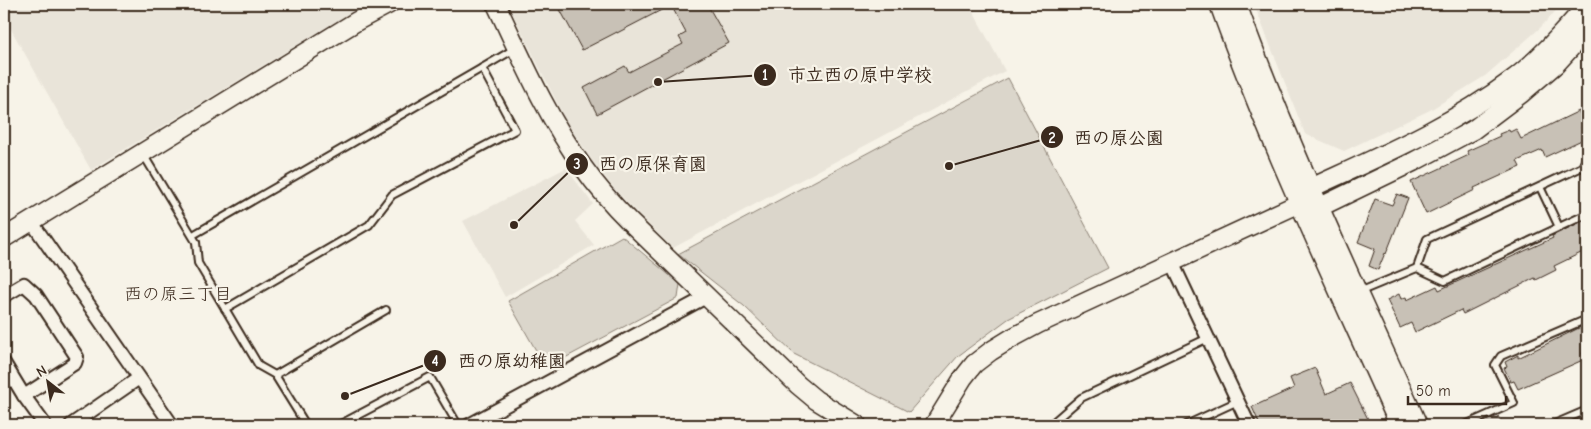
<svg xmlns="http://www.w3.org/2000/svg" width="1591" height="429" viewBox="0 0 1591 429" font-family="'Comic Neue','Klee One',sans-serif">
	<rect width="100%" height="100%" fill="#f7f3e8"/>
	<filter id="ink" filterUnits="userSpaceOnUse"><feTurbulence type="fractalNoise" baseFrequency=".02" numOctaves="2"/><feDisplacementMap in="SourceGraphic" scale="10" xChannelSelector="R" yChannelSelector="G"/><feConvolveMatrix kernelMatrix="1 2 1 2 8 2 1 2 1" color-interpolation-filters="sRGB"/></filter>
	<g filter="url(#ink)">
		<!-- built -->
		<g fill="#e9e4d9">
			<path d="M4 4H364L91 170 4 17Z"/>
			<path d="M508 4H969L1005 71 673 248 639 215 613 187 592 160 567 123Z"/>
			<path d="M1254 4H1562L1540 28 1485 76 1430 110 1344 151 1305 134Z"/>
			<path d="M566 168 593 204 575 221 594 245 505 297 463 221Z"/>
		</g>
		<!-- green -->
		<g fill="#dbd6cb" stroke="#8b8074">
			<path d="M1008 78 1108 268 1008 319 958 356 909 412 794 354 744 306 678 254Z"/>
			<path d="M622 236 680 284 678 298 546 368 508 301Z"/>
		</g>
		<!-- building -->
		<g fill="#c8c1b6" stroke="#3b2a1e">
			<path d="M557 4H707L729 43 597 114 584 88 625 66 629 72 683 44 679 37 686 33 671 5 617 33V32L582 50Z"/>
			<path d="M1579 111 1585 125 1581 127 1586 138 1545 157 1542 150 1517 161 1520 167 1474 188 1475 190 1426 214 1411 182 1469 155 1467 151 1500 136 1499 134 1509 130 1510 132 1516 129 1521 139Z"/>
			<path d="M1397 194 1408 198 1386 254 1385 253 1378 270 1369 266 1375 249 1358 242 1375 199 1392 205Z"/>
			<path d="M1587 219V250L1554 266 1556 270 1536 280 1535 278 1463 314 1461 310 1415 332 1411 323 1400 328 1387 300 1399 294 1401 299 1406 297 1407 300 1437 286 1439 290 1553 238 1552 236Z"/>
			<path d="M1587 324V350L1582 353 1585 359 1518 389 1514 381 1511 382 1504 368 1507 367 1505 362 1518 355V358Z"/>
			<path d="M1315 368 1326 394 1350 383 1371 425H1260L1252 407 1294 388 1290 378Z"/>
			<path d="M1498 416 1502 425H1477Z"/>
		</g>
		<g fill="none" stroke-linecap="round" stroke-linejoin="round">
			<!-- lane casing -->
			<g stroke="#3b2a1e" stroke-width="10">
				<g id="lane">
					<path d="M143 154 196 242 198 263 259 366 275 375 306 425"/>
					<path d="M1540 187 1559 227"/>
					<path d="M193 235 482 68"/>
					<path d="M1417 268 1427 239 1582 167 1587 157"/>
					<path d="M1359 292 1417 268 1445 281 1587 214"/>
					<path d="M225 309 369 225 392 195 515 130 482 68 516 48"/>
					<path d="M275 375 386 310"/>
					<path d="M339 425 430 377 458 425"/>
					<path d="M1050 425 1081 398 1208 338"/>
					<path d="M1186 425 1238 401"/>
					<path d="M1465 425 1514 403 1495 365 1501 356 1587 319"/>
					<path d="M1552 425 1587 410"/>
				</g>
			</g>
			<!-- street casing -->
			<g stroke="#3b2a1e" stroke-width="16">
				<g id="street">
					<path d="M31 221 172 425"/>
					<path d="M1172 262 1249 425"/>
					<path d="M4 296 24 284 36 295 77 357 75 363 24 396"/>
					<path d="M4 363 24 396 45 425"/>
					<path d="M71 425 139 378"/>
					<path d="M469 425 706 297"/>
				</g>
			</g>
			<!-- secondary casing -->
			<g stroke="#3b2a1e" stroke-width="21">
				<g id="secondary">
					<path d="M496 4C522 59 547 117 583 167 597 187 613 205 630 222L798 385 816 400 857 425"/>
					<path d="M1219 4C1270 147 1337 286 1399 425"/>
					<path d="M1237 4C1289 147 1355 286 1418 425"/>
					<path d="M1310 205 1320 207 1413 162 1473 130 1522 93 1556 64 1587 30"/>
					<path d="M4 238 357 21 389 4"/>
					<path d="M934 425 963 378 974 364 991 351 1012 338 1038 324 1300 203 1311 188C1380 156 1451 126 1512 80 1540 59 1563 32 1587 5"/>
				</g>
			</g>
			<!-- lane -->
			<use href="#lane" stroke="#f7f3e8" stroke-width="6"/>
			<!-- street -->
			<use href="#street" stroke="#f7f3e8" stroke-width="12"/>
			<!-- secondary -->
			<use href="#secondary" stroke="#f7f3e8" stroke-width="18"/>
		</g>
	</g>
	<g text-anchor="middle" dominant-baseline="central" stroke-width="4.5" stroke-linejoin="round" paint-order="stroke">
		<!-- neighbourhood labels -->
		<g font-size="18" fill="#3b2a1e" stroke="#f7f3e8">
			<text x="178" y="294">西の原三丁目</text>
		</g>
	</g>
	<!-- callouts -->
	<path fill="none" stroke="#3b2a1e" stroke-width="2" d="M658 82L765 75M949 166L1052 137M514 225L577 164M345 396L435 361"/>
	<g fill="#3b2a1e" stroke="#f7f3e8" stroke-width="2">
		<circle cx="658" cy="82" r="5"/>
		<circle cx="949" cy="166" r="5"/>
		<circle cx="514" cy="225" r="5"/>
		<circle cx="345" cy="396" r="5"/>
		<circle cx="765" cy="75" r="12"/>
		<circle cx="1052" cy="137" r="12"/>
		<circle cx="577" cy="164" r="12"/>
		<circle cx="435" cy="361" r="12"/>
	</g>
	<g font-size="15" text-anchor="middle" font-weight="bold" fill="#fff">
		<text x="765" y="80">1</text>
		<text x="1052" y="143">2</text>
		<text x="577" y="169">3</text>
		<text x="435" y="366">4</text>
	</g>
	<g font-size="18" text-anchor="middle" font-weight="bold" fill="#3b2a1e" stroke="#f7f3e8" stroke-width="4.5" stroke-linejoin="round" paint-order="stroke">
		<text x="860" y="81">市立西の原中学校</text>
		<text x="1119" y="144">西の原公園</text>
		<text x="653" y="170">西の原保育園</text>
		<text x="512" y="367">西の原幼稚園</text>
	</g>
	<!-- margin -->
	<rect width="1591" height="429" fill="none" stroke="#f7f3e8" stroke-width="20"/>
	<rect x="10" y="10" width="1571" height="409" fill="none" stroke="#3b2a1e" stroke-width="2" filter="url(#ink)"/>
	<!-- north arrow -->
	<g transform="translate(48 382) rotate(329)" stroke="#f7f3e8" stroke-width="4" paint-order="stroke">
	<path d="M0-4L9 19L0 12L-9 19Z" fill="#3b2a1e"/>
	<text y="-8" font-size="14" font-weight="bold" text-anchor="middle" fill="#3b2a1e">N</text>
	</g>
	<!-- scale -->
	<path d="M1408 396v8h98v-8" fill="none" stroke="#3b2a1e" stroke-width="2.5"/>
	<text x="1416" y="396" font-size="15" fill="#3b2a1e" stroke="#f7f3e8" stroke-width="4" paint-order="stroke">50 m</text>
</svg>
